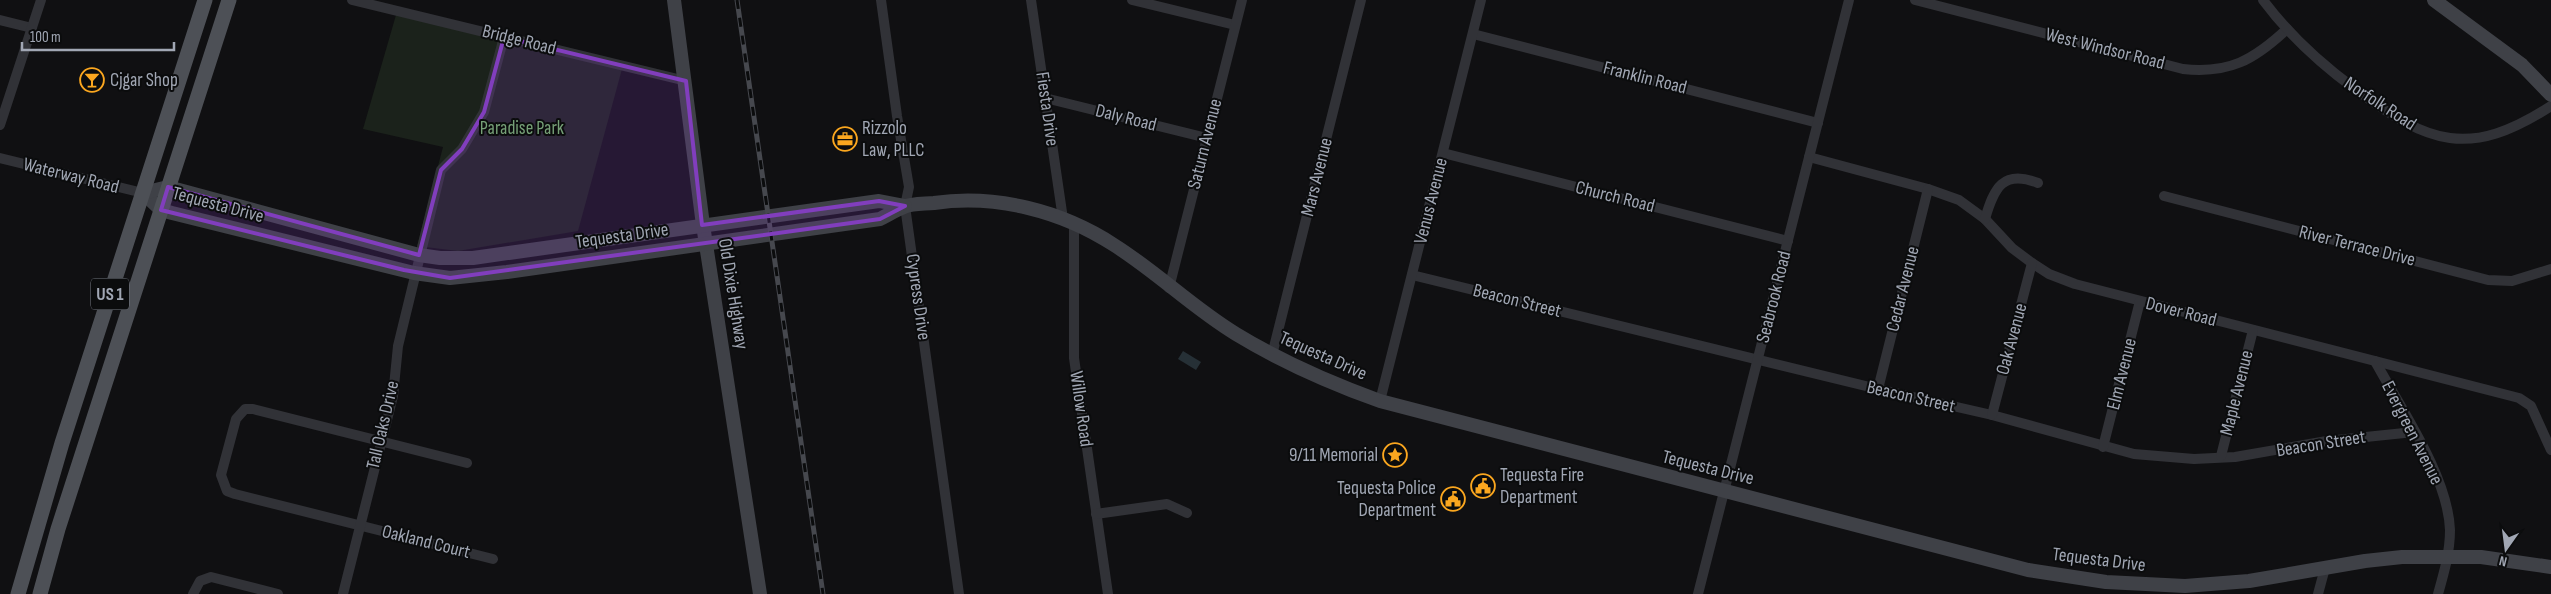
<svg xmlns="http://www.w3.org/2000/svg" width="2551" height="594" viewBox="0 0 2551 594" font-family="'Sofia Sans Condensed',sans-serif">
	<rect width="100%" height="100%" fill="#101012"/>
	<!-- green -->
	<path fill="#1b221b" d="M396 15 622 69 578 231 458 251 417 246 443 147 363 129Z"/>
	<!-- water -->
	<path fill="#263036" d="M1183 351 1201 362 1196 370 1178 359Z"/>
	<g fill="none" stroke-linecap="round" stroke-linejoin="round">
		<!-- street -->
		<g stroke="#313237" stroke-width="10">
			<path d="M352 0 686 81"/>
			<path d="M881 0 897 116 909 187 905 206 959 594"/>
			<path d="M1031 0 1063 219"/>
			<path d="M1132 0 1235 25"/>
			<path d="M1915 0 2183 69C2229 74 2254 60 2287 29"/>
			<path d="M2263 0C2289 35 2321 64 2355 89 2429 144 2469 159 2551 106"/>
			<path d="M0 20 32 28"/>
			<path d="M1473 34 1818 123"/>
			<path d="M1045 98 1207 138"/>
			<path d="M0 125 41 0"/>
			<path d="M1443 153 1788 241"/>
			<path d="M1809 157 1928 189 1959 200 1985 219 2012 248 2032 263 2049 274 2075 284 2519 398 2531 406 2551 450"/>
			<path d="M0 158 143 193"/>
			<path d="M2164 196 2488 280 2512 281 2551 269"/>
			<path d="M1985 219C1994 188 2003 169 2038 183"/>
			<path d="M1074 223V358L1108 594"/>
			<path d="M1412 275 1878 389 1992 415 2134 454 2194 459 2235 457 2327 441 2414 432"/>
			<path d="M1169 288 1242 0"/>
			<path d="M1272 355 1361 0"/>
			<path d="M2375 361C2401 409 2448 476 2450 530 2450 552 2444 573 2438 594"/>
			<path d="M1878 389 1928 189"/>
			<path d="M1380 401 1481 0"/>
			<path d="M1992 415 2032 263"/>
			<path d="M2103 447 2140 301"/>
			<path d="M2221 456 2253 330"/>
			<path d="M467 463 253 409H245L236 419 221 475 227 491 235 494 493 559"/>
			<path d="M1096 514 1167 504 1187 513"/>
			<path d="M193 594 200 581 211 577 278 594"/>
			<path d="M343 594 393 396 398 346 441 170 462 149 484 112 504 37"/>
			<path d="M1698 594 1849 0"/>
			<path d="M2318 594 2325 568"/>
		</g>
		<!-- secondary -->
		<g stroke="#3f4147" stroke-width="14">
			<path d="M674 0 703 225 760 594"/>
			<path d="M2434 0 2522 65 2551 95"/>
			<path d="M143 193 161 210 172 213 414 273 450 278 507 272 880 219C888 215 896 210 904 207 912 203 924 204 934 203 996 194 1062 211 1114 245 1157 272 1193 308 1236 334 1282 362 1330 383 1380 401L2028 570 2106 582 2185 586 2249 581 2365 561 2402 557H2481L2551 567"/>
			<path d="M143 193 168 187 419 255 440 258H473L879 201 905 206"/>
		</g>
		<!-- primary -->
		<g stroke="#4d5056" stroke-width="15">
			<path d="M18 594 62 443 205 0"/>
			<path d="M40 594 58 529 229 0"/>
		</g>
		<!-- rail casing -->
		<g stroke="#46484e" stroke-width="5">
			<path id="rail" d="M737 0 823 594"/>
		</g>
		<!-- rail -->
		<use href="#rail" stroke="#0b0c0d" stroke-width="3" stroke-dasharray="9" stroke-linecap="butt"/>
	</g>
	<!-- marked area -->
	<path fill="#813ebd" fill-opacity="0.2" stroke="#813ebd" stroke-width="4" stroke-linejoin="round" d="M504 37 686 81 702 225 879 201 905 206 880 219 450 278 404 270 161 210 168 187 419 255 441 170 462 149 484 112Z"/>
	<!-- icons -->
	<defs>
		<g id="bar-ring" transform="scale(1.25)"><circle r="9.5" fill="#0b0c0d" stroke="#fba71f" stroke-width="1.5"/><path d="M-6-5H6L.8 .8V4.5H3.5V6h-7V4.5H-.8V.8Z" fill="#fba71f"/></g>
		<g id="office-ring" transform="scale(1.25)"><circle r="9.5" fill="#0b0c0d" stroke="#fba71f" stroke-width="1.5"/><path d="M-6-3h4V-5.5h4V-3h4V5H-6ZM-1-4.5V-3h2v-1.5ZM-6 0V1H6V0Z" fill="#fba71f"/></g>
		<g id="sight-ring" transform="scale(1.25)"><circle r="9.5" fill="#0b0c0d" stroke="#fba71f" stroke-width="1.5"/><path d="M0-6L1.8-2.2L6-1.7L2.9 1.2L3.7 5.4L0 3.3L-3.7 5.4L-2.9 1.2L-6-1.7L-1.8-2.2Z" fill="#fba71f"/></g>
		<g id="civic-ring" transform="scale(1.25)"><circle r="9.5" fill="#0b0c0d" stroke="#fba71f" stroke-width="1.5"/><path d="M-.6-6.5H3V-4.5H.6V-3L4-1V1h2V6H-6V1h2V-1L-.6-3ZM-1.2 2.5V6h2.4V2.5Z" fill="#fba71f"/></g>
	</defs>
	<g fill-rule="evenodd">
		<use href="#bar-ring" x="92" y="80"/>
		<use href="#office-ring" x="845" y="139"/>
		<use href="#sight-ring" x="1395" y="455"/>
		<use href="#civic-ring" x="1483" y="486"/>
		<use href="#civic-ring" x="1453" y="499"/>
	</g>
	<g text-anchor="middle" dominant-baseline="central" stroke-width="4" stroke-linejoin="round" paint-order="stroke">
		<!-- shield labels -->
		<rect fill="#0b0c0d" stroke="#747882" stroke-width="1" x="91" y="278.5" width="38" height="31" rx="4"/>
		<g font-size="18" font-weight="bold" fill="#a1a7b4">
			<text x="110" y="294">US 1</text>
		</g>
		<!-- street labels -->
		<g font-size="19" fill="#a1a7b4" stroke="#0b0c0d">
			<text transform="translate(519 40) rotate(14)">Bridge Road</text>
			<text transform="translate(2105 49) rotate(14)">West Windsor Road</text>
			<text transform="translate(1645 78) rotate(14)">Franklin Road</text>
			<text transform="translate(2380 104) rotate(33)">Norfolk Road</text>
			<text transform="translate(1047 109) rotate(82)">Fiesta Drive</text>
			<text transform="translate(1126 118) rotate(14)">Daly Road</text>
			<text transform="translate(1205 144) rotate(-76)">Saturn Avenue</text>
			<text transform="translate(71 176) rotate(14)">Waterway Road</text>
			<text transform="translate(1317 177) rotate(-76)">Mars Avenue</text>
			<text transform="translate(1615 197) rotate(14)">Church Road</text>
			<text transform="translate(1431 201) rotate(-76)">Venus Avenue</text>
			<text transform="translate(218 205) rotate(15)">Tequesta Drive</text>
			<text transform="translate(622 236) rotate(-8)">Tequesta Drive</text>
			<text transform="translate(2357 246) rotate(14)">River Terrace Drive</text>
			<text transform="translate(1903 289) rotate(-76)">Cedar Avenue</text>
			<text transform="translate(733 294) rotate(81)">Old Dixie Highway</text>
			<text transform="translate(918 297) rotate(82)">Cypress Drive</text>
			<text transform="translate(1774 297) rotate(-76)">Seabrook Road</text>
			<text transform="translate(1517 301) rotate(14)">Beacon Street</text>
			<text transform="translate(2181 312) rotate(14)">Dover Road</text>
			<text transform="translate(2012 339) rotate(-75)">Oak Avenue</text>
			<text transform="translate(1323 356) rotate(24)">Tequesta Drive</text>
			<text transform="translate(2122 374) rotate(-76)">Elm Avenue</text>
			<text transform="translate(2237 393) rotate(-76)">Maple Avenue</text>
			<text transform="translate(1911 397) rotate(13)">Beacon Street</text>
			<text transform="translate(1081 409) rotate(82)">Willow Road</text>
			<text transform="translate(383 425) rotate(-77)">Tall Oaks Drive</text>
			<text transform="translate(2412 433) rotate(63)">Evergreen Avenue</text>
			<text transform="translate(2321 444) rotate(-9)">Beacon Street</text>
			<text transform="translate(1708 468) rotate(14)">Tequesta Drive</text>
			<text transform="translate(426 542) rotate(14)">Oakland Court</text>
			<text transform="translate(2099 560) rotate(7)">Tequesta Drive</text>
		</g>
		<!-- poi labels -->
		<g font-size="19" fill="#a1a7b4" stroke="#0b0c0d" text-anchor="start">
			<text x="110" y="80">Cjgar Shop</text>
			<text x="862" y="128">Rizzolo<tspan x="862" dy="22">Law, PLLC</tspan></text>
			<text x="1378" y="455" text-anchor="end">9/11 Memorial</text>
			<text x="1500" y="475">Tequesta Fire<tspan x="1500" dy="22">Department</tspan></text>
			<text x="1436" y="488" text-anchor="end">Tequesta Police<tspan x="1436" dy="22">Department</tspan></text>
		</g>
		<!-- park labels -->
		<g font-size="19" fill="#76a077" stroke="#0b0c0d">
			<text x="522" y="128">Paradise Park</text>
		</g>
	</g>
	<!-- north arrow -->
	<g transform="translate(2506 549) rotate(194)" stroke="#0b0c0d" stroke-width="4" paint-order="stroke">
	<path d="M0-4L9 19L0 12L-9 19Z" fill="#a1a7b4"/>
	<text y="-8" font-size="14" font-weight="bold" text-anchor="middle" fill="#a1a7b4">N</text>
	</g>
	<!-- scale -->
	<path d="M22 42v8h152v-8" fill="none" stroke="#a1a7b4" stroke-width="2.5"/>
	<text x="30" y="42" font-size="15" fill="#a1a7b4" stroke="#0b0c0d" stroke-width="4" paint-order="stroke">100 m</text>
</svg>
